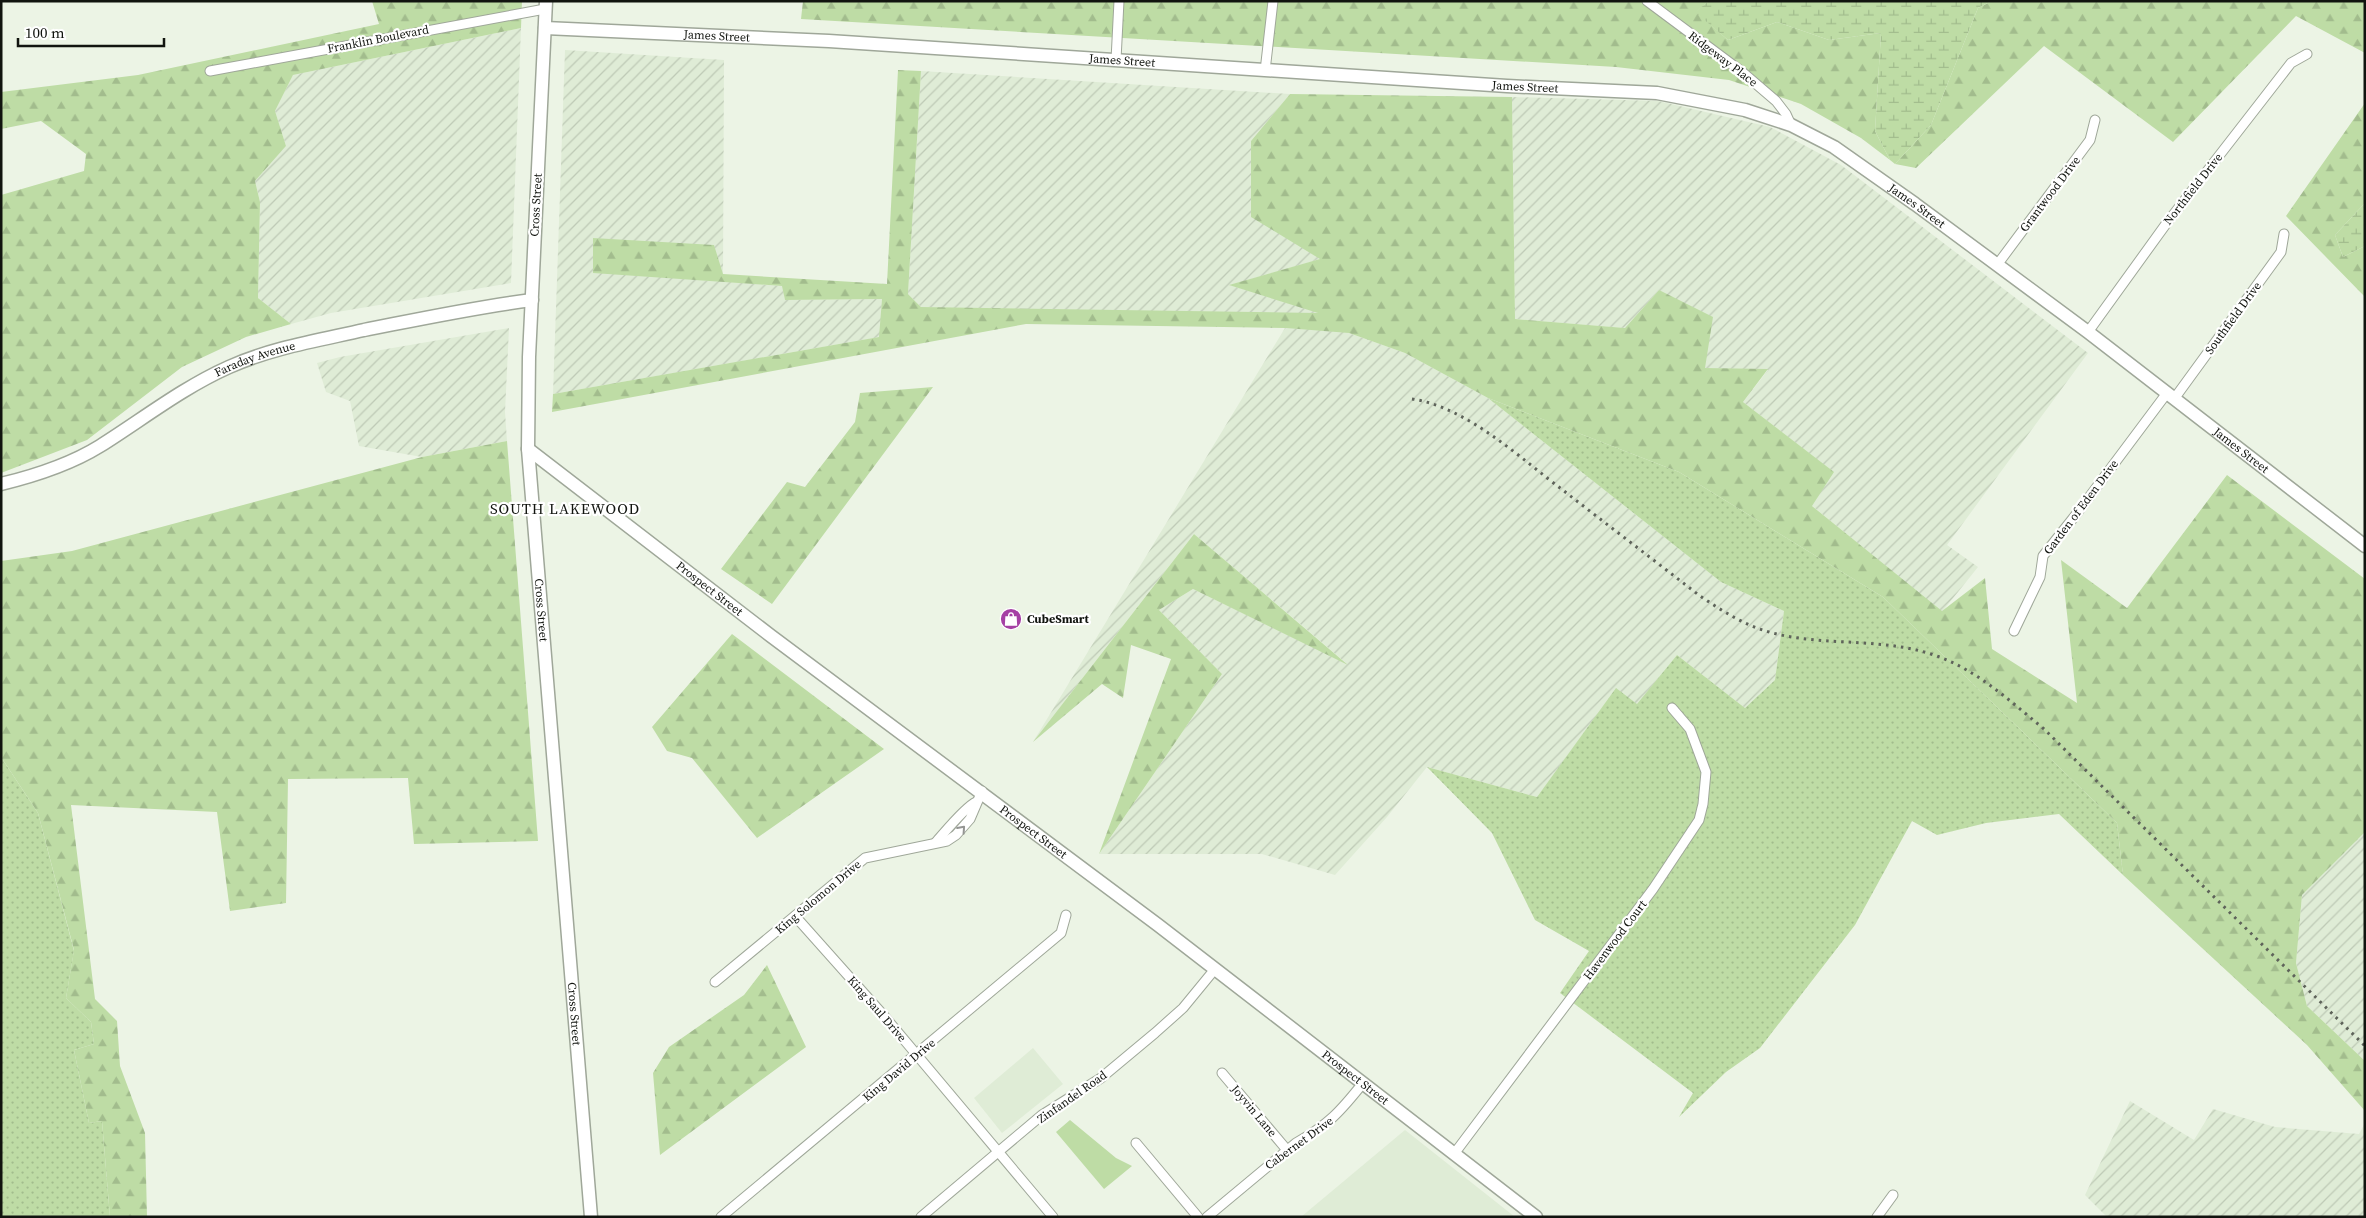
<svg xmlns="http://www.w3.org/2000/svg" width="2366" height="1218" viewBox="0 0 2366 1218" font-family="'Source Serif 4',serif">
	<defs>
		<pattern id="industrial-furrows" width="10" height="10" patternUnits="userSpaceOnUse" patternTransform="scale(1.25)"><rect width="10" height="10" fill="#dfecd6"/><path d="M-1 1l2-2M0 10L10 0M9 11l2-2" fill="none" stroke="#becab6"/></pattern>
		<pattern id="grass-dots" width="8" height="8" patternUnits="userSpaceOnUse" patternTransform="scale(1.25)"><rect width="8" height="8" fill="#bedca5"/><path d="M2 2h.1M6 6h.1" fill="none" stroke="#a2bc8d" stroke-width="1.8" stroke-linecap="round"/></pattern>
		<pattern id="forest-firs" width="22" height="20" patternUnits="userSpaceOnUse" patternTransform="scale(1.25)"><rect width="22" height="20" fill="#bedca5"/><path d="M5 1l3.5 6h-7zM16 11l3.5 6h-7z" fill="#a2bc8d"/></pattern>
		<pattern id="wetland-marsh" width="20" height="14" patternUnits="userSpaceOnUse" patternTransform="scale(1.25)"><rect width="20" height="14" fill="#bedca5"/><path d="M1 5h8M5 5V1M11 12h8M15 12V8" fill="none" stroke="#a2bc8d"/></pattern>
	</defs>
	<rect width="100%" height="100%" fill="#ecf4e5"/>
	<!-- built -->
	<g fill="#dfecd6">
		<path d="M1033 1048 1063 1084 1002 1133 974 1098Z"/>
		<path d="M1405 1130 1515 1217H1301Z"/>
	</g>
	<!-- industrial -->
	<g fill="url(#industrial-furrows)">
		<path d="M521 28 511 283 331 313 291 324 258 298 260 202 255 181 286 146 275 111 293 75Z"/>
		<path d="M565 50 724 60 723 274 593 238V272L783 286 785 300 882 299 880 337 553 394Z"/>
		<path d="M921 71 1290 94 1251 141 1321 259 1230 285 1320 313 1349 333 1405 353 1488 398 1721 582 1784 611 1775 680 1745 708 1677 655 1637 705 1616 689 1537 797 1427 767 1387 817 1335 875 1262 854H1099L1222 674 1159 610 1193 589 1346 663 1194 534 1033 742 1285 328 921 307 908 294Z"/>
		<path d="M1512 97 1658 101 1770 127 1841 165 2088 353 1947 545 1978 567 1942 612 1811 505 1833 472 1743 402 1768 370 1705 368 1659 290 1625 328 1515 319Z"/>
		<path d="M509 328 505 412 507 441 422 457 359 446 350 401 326 392 317 363 340 357Z"/>
		<path d="M2365 832V1061L2307 1006 2296 963 2302 895Z"/>
		<path d="M2130 1101 2194 1140 2213 1109 2275 1127 2359 1134 2365 1123V1217H2107L2085 1195Z"/>
	</g>
	<!-- grass -->
	<g fill="url(#grass-dots)">
		<path d="M1488 398 1679 472 1883 597 2117 823 2123 875 2059 814 1986 823 1937 835 1912 821 1855 925 1760 1048 1726 1072 1679 1117 1693 1093 1560 993 1589 951 1535 920 1492 833 1427 767 1537 797 1616 688 1637 704 1677 655 1745 708 1775 680 1784 611 1721 582Z"/>
		<path d="M1 757 38 813 74 951 66 998 91 1022 94 1044 74 1050 89 1123 102 1121 110 1217H1Z"/>
	</g>
	<!-- forest -->
	<g fill="url(#forest-firs)">
		<path d="M372 1H522L521 28 293 75 275 111 286 146 255 181 260 202 258 298 291 324 246 337 182 367 87 440 1 473V195L84 171 86 154 41 121 1 129V92L138 75 379 24Z"/>
		<path d="M803 1H1709L1696 12 1728 40 1777 22 1829 40 1881 33 1875 131 1890 160 1861 138 1801 104 1729 80 1616 67 801 19Z"/>
		<path d="M1992 1H2365V53L2296 16 2173 142 2044 46 1916 168 1895 164 1931 125 1978 8Z"/>
		<path d="M898 70 921 71 908 294 921 307 1318 313 1229 285 1320 259 1251 217V141L1290 94 1512 97 1515 319 1625 328 1659 290 1713 317 1705 368 1768 369 1743 402 1834 472 1812 506 1942 611 1985 578 1992 649 2077 703 2061 560 2127 608 2227 475 2365 579V832L2302 895 2296 963 2307 1006 2365 1061V1111L2307 1045 2123 875 2117 823 1883 597 1679 472 1488 398 1405 353 1349 333 1286 328 1026 324 552 412 553 394 879 337 882 299 785 300 782 286 593 273V238L714 245 723 274 887 284Z"/>
		<path d="M2365 103V203L2335 235 2343 257 2365 246V297L2286 216Z"/>
		<path d="M933 387 772 604 721 569 787 482 805 487 855 422 860 393Z"/>
		<path d="M507 441 538 841 414 844 408 778 288 779 286 903 230 911 217 812 71 805 95 999 117 1021 120 1066 145 1133 147 1217H110L102 1121 89 1123 74 1050 94 1044 91 1022 66 998 74 950 38 813 1 757V561L72 551 422 457Z"/>
		<path d="M1194 534 1348 665 1193 589 1159 610 1222 674 1099 854 1171 659 1131 645 1123 698 1102 684 1033 742Z"/>
		<path d="M732 634 884 749 757 838 692 758 667 751 652 727Z"/>
		<path d="M767 965 806 1047 660 1155 653 1073 669 1047 744 995Z"/>
	</g>
	<!-- wetland -->
	<g fill="url(#wetland-marsh)">
		<path d="M1709 1H1992L1978 8 1931 125 1895 164 1890 160 1875 131 1881 33 1829 40 1777 22 1728 40 1695 12Z"/>
		<path d="M2365 203V246L2343 257 2335 235Z"/>
	</g>
	<!-- green -->
	<path fill="#bedca5" d="M1070 1120 1116 1158 1132 1166 1104 1189 1056 1132Z"/>
	<g fill="none" stroke-linecap="round" stroke-linejoin="round">
		<!-- street casing -->
		<g stroke="#9fa799" stroke-width="11">
			<g id="street">
				<path d="M1647 1 1741 71 1776 101 1786 114 1791 125"/>
				<path d="M1116 60 1119 1"/>
				<path d="M210 71 545 9"/>
				<path d="M1265 71 1273 1"/>
				<path d="M1997 265 2090 140 2095 120"/>
				<path d="M2088 332 2166 224 2291 63 2307 54"/>
				<path d="M2174 399 2281 252 2284 234"/>
				<path d="M2014 631 2040 577 2043 556 2078 512 2167 393"/>
				<path d="M936 842C945 832 965 807 976 802"/>
				<path d="M795 916 885 1017 1053 1217"/>
				<path d="M715 982 865 858 947 841 956 835 970 819 982 791"/>
				<path d="M1222 1073 1287 1150"/>
				<path d="M1136 1143 1198 1217"/>
				<path d="M1454 1154 1653 889 1699 820 1703 804 1706 772 1690 729 1672 708"/>
				<path d="M721 1217 1061 933 1066 915"/>
				<path d="M921 1217 1042 1115 1101 1078 1155 1033 1183 1008 1215 969"/>
				<path d="M1207 1217 1296 1143C1328 1125 1340 1112 1363 1083"/>
				<path d="M1877 1217 1893 1195"/>
			</g>
		</g>
		<!-- secondary casing -->
		<g stroke="#9fa799" stroke-width="15">
			<g id="secondary">
				<path id="s1" d="M546 1 529 357 528 449 591 1217"/>
				<path id="s2" d="M545 28 829 41 1507 86 1657 93 1745 110 1791 125 1834 147 1915 204 2088 332 2365 546"/>
				<path id="s3" d="M528 449 771 636 1158 925 1536 1217"/>
				<path id="s4" d="M1 484C34 476 71 464 100 446 143 419 182 388 229 367 271 348 320 340 364 330 420 319 476 307 532 300"/>
			</g>
		</g>
		<!-- street -->
		<use href="#street" stroke="#fff" stroke-width="9"/>
		<!-- secondary -->
		<use href="#secondary" stroke="#fff" stroke-width="12"/>
		<!-- rail -->
		<path stroke="#5e635a" stroke-width="3" stroke-dasharray="2.5 5" stroke-linecap="butt" d="M1412 399C1467 407 1520 458 1564 491 1609 526 1655 561 1700 596 1718 608 1736 620 1757 628 1813 649 1875 635 1934 655 1976 669 2010 701 2044 729L2365 1046"/>
	</g>
	<!-- one-way arrows -->
	<defs><path id="oneway-chevron" d="M-2-3.5L2.5 0L-2 3.5" fill="none" stroke-width="1.6" stroke-linecap="round" stroke-linejoin="round" transform="scale(1.25)"/></defs>
	<use stroke="#949593" href="#oneway-chevron" transform="translate(962 829) rotate(-48)"/>
	<!-- icons -->
	<defs>
		<g id="shop-disc" transform="scale(1.125)"><circle r="9.5" fill="#a540a4" stroke="#fff"/><path d="M-5-2.5h2.3a2.7 3.5 0 0 1 5.4 0H5L5.5 6h-11ZM-1.5-2.5h3a1.5 2.3 0 0 0-3 0Z" fill="#fff"/></g>
	</defs>
	<g fill-rule="evenodd">
		<use href="#shop-disc" x="1011" y="619"/>
	</g>
	<g text-anchor="middle" dominant-baseline="central" stroke-width="4.5" stroke-linejoin="round" paint-order="stroke">
		<!-- street labels -->
		<g font-size="12" fill="#11140f" stroke="#fff">
			<text stroke="none"><textPath href="#s2" startOffset="172">James Street</textPath></text>
			<text transform="translate(378 39) rotate(-11)">Franklin Boulevard</text>
			<text transform="translate(1723 59) rotate(37)">Ridgeway Place</text>
			<text stroke="none"><textPath href="#s2" startOffset="578">James Street</textPath></text>
			<text stroke="none"><textPath href="#s2" startOffset="982">James Street</textPath></text>
			<text transform="translate(2193 189) rotate(-52)">Northfield Drive</text>
			<text transform="translate(2050 194) rotate(-53)">Grantwood Drive</text>
			<text transform="translate(536 205) rotate(-87)">Cross Street</text>
			<text stroke="none"><textPath href="#s2" startOffset="1402">James Street</textPath></text>
			<text transform="translate(2233 318) rotate(-54)">Southfield Drive</text>
			<text stroke="none"><textPath href="#s4" startOffset="285">Faraday Avenue</textPath></text>
			<text stroke="none"><textPath href="#s2" startOffset="1808">James Street</textPath></text>
			<text transform="translate(2081 507) rotate(-53)">Garden of Eden Drive</text>
			<text stroke="none"><textPath href="#s3" startOffset="229">Prospect Street</textPath></text>
			<text stroke="none"><textPath href="#s1" startOffset="610">Cross Street</textPath></text>
			<text stroke="none"><textPath href="#s3" startOffset="634">Prospect Street</textPath></text>
			<text transform="translate(818 897) rotate(-40)">King Solomon Drive</text>
			<text transform="translate(1615 940) rotate(-53)">Havenwood Court</text>
			<text transform="translate(877 1009) rotate(49)">King Saul Drive</text>
			<text stroke="none"><textPath href="#s1" startOffset="1015">Cross Street</textPath></text>
			<text transform="translate(899 1070) rotate(-40)">King David Drive</text>
			<text stroke="none"><textPath href="#s3" startOffset="1039">Prospect Street</textPath></text>
			<text transform="translate(1072 1097) rotate(-35)">Zinfandel Road</text>
			<text transform="translate(1254 1111) rotate(50)">Joyvin Lane</text>
			<text transform="translate(1299 1143) rotate(-36)">Cabernet Drive</text>
		</g>
		<!-- poi labels -->
		<g font-size="12" font-weight="bold" fill="#11140f" stroke="#fff" text-anchor="start">
			<text x="1027" y="619">CubeSmart</text>
		</g>
		<!-- quarter labels -->
		<g font-size="15" letter-spacing="1" fill="#11140f" stroke="#fff">
			<text x="565" y="508">SOUTH LAKEWOOD</text>
		</g>
	</g>
	<!-- border -->
	<rect width="2366" height="1218" fill="none" stroke="#11140f" stroke-width="5"/>
	<!-- scale -->
	<path d="M18 38v8h146v-8" fill="none" stroke="#11140f" stroke-width="2.5"/>
	<text x="25" y="38" font-size="15" fill="#11140f" stroke="#ffffff" stroke-width="4" paint-order="stroke">100 m</text>
</svg>
